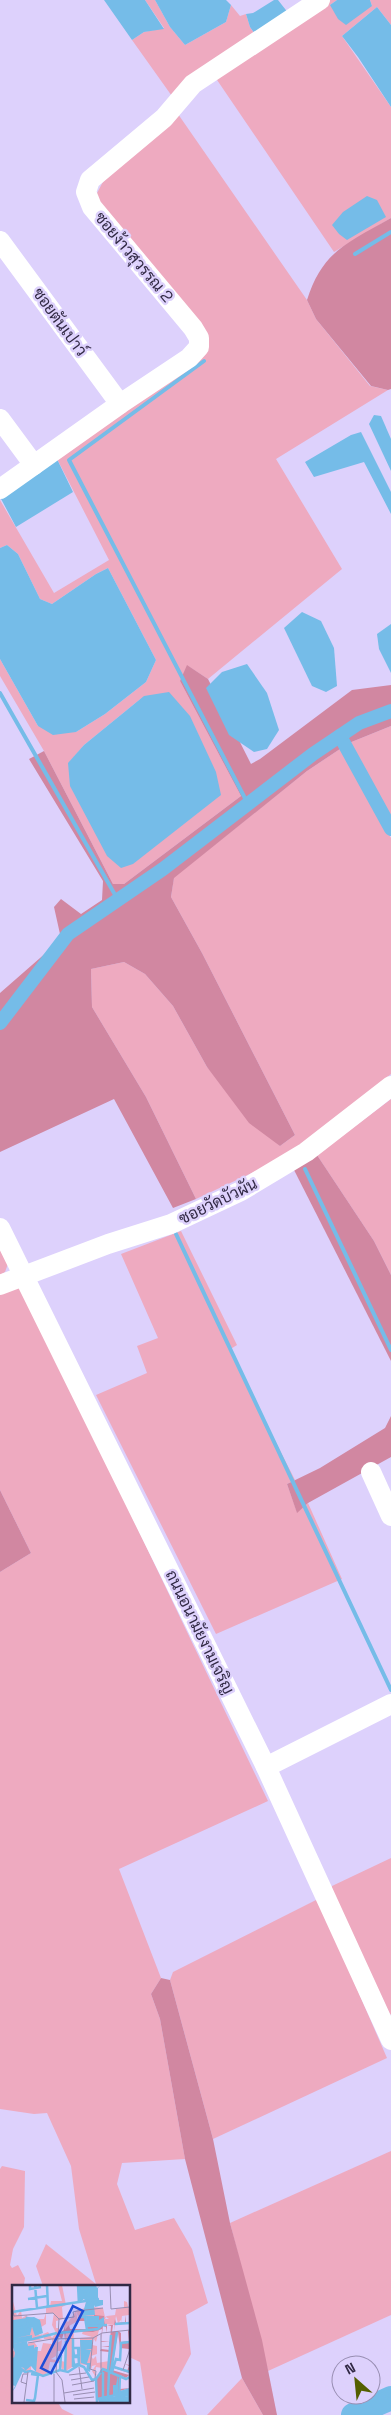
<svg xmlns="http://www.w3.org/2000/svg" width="391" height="2415" viewBox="0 0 391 2415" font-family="'Space Grotesk',Sarabun,sans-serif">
	<rect width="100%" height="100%" fill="#ddd1fc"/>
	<!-- green -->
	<g fill="#eeaac0" fill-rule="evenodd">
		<path d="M145 0H155L170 27 185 45 226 22 231 5 240 16 246 14 250 27 257 37 174 99 132 40 144 32 164 28Z"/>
		<path d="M329 0H337L330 5 372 6 370 0H391V25L377 7 342 36 391 107V218L334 252 215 77Z"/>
		<path d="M178 114 307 300 316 319 370 386 388 390 276 459 342 569 208 679 188 666 180 681 241 796 124 884H113L44 751 0 676V659L38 726 76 732 105 714 146 682 156 660 108 568 96 574 52 604 40 599 18 554 7 545 0 548V500L54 593 109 560 56 457 206 352 95 197 107 174ZM144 696 68 764 84 745Z"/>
		<path d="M391 726V819L383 824 391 838V1074L326 1128 271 1164 196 1199 146 1097 92 1007 91 969 124 962 145 974 173 1006 207 1067 280 1146 295 1135 202 953 171 897 174 877 307 771 349 743Z"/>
		<path d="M391 1099V1275L374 1241 317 1155Z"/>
		<path d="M181 1231 237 1345 229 1350 295 1480 287 1484 297 1512 308 1503 342 1579 216 1634 96 1395 147 1373 137 1346 158 1338 121 1254Z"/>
		<path d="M0 1244 9 1261 5 1272 0 1275Z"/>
		<path d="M20 1283 268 1801 119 1869 161 1978 151 1994 160 2019 185 2159 122 2163 117 2184 135 2230 174 2218 192 2249 208 2303 186 2315 191 2354 174 2386 187 2415H148L140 2362 129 2357V2286H43L36 2266 46 2244 96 2284 79 2229 71 2166 47 2113 34 2114 0 2109V1572L31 1553 0 1490V1292Z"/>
		<path d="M391 1858V2014L390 2015 332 1889V1886Z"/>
		<path d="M318 1899 387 2058 213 2139 170 1980 173 1972Z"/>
		<path d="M391 2151V2315L268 2371 230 2223Z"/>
		<path d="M2 2166 25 2171 24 2227 13 2249 10 2265 12 2268 18 2265 25 2278 24 2284 30 2286H14V2401H57L62 2409 74 2415H0V2169Z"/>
		<path d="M242 2378 263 2415H207Z"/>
	</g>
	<!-- forest -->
	<g fill="#d187a1">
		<path d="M391 218V389L388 390 371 386 316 319 307 300C323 250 348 243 391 218Z"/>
		<path d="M187 665 208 679 251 764 260 759 352 690 391 685V726L349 743 307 771 174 878 171 897 202 953 295 1135 280 1146 249 1123 207 1067 173 1006 145 974 124 962 91 969 92 1007 146 1097 196 1199 173 1208 114 1099 0 1152V993L48 951 60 934 54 907 61 899 81 914 102 900 103 881 29 759 44 751 113 884H124L241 796 180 681Z"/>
		<path d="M317 1155 374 1241 391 1275V1361L293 1168Z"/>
		<path d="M391 1416V1457L308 1503 297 1513 287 1484 320 1468 385 1428Z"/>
		<path d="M0 1490 31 1553 0 1572Z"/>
		<path d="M161 1978 170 1980 213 2139 230 2223 262 2340 277 2415H263L242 2378 185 2159 160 2019 151 1994Z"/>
	</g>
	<!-- water -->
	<g fill="#75bce8">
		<path d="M104 0H145L164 29 144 32 132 40Z"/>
		<path d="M155 0H226L231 5 226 22 185 45 170 27Z"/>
		<path d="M274 0H278L289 14 257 37 250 27 246 14 253 13Z"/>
		<path d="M337 0H370L372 6 346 25 338 19 330 5Z"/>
		<path d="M377 7 391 25V107L358 57 342 36Z"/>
		<path d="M367 196 377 200 386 217 347 240 339 234 332 225 343 212Z"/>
		<path d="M374 415 381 416 391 439V471L369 424Z"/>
		<path d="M361 432 391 492V514L364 462 314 477 305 462 351 435Z"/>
		<path d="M56 457 73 492 16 527 0 497Z"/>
		<path d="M7 545 18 554 40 599 52 604 96 574 108 568 156 660 146 682 105 714 76 732 53 735 38 726 0 659V548Z"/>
		<path d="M302 612 321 621 334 648 337 686 326 692 312 686 284 628Z"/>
		<path d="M391 624V673L379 649 377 634Z"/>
		<path d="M247 664 267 693 279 730 267 749 254 752 229 735 206 688 222 672Z"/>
		<path d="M169 692 190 716 216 772 221 795 133 864 121 868 107 856 70 786 68 763 84 745 144 696Z"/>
	</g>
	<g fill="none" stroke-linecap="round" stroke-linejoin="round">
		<!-- stream -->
		<g stroke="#75bce8" stroke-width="4">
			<path d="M355 254 391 232"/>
			<path d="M204 361 69 460 248 804"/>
			<path d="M0 693 118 900"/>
			<path d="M305 1169 391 1350"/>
			<path d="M176 1234 391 1690"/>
		</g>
		<!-- canal -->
		<g stroke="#75bce8" stroke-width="14">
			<path d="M340 736 391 829"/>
			<path d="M0 1023 68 934 163 869 313 754 359 723 391 711"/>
		</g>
		<!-- river -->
		<path stroke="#75bce8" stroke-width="24" d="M353 2415 391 2398"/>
		<!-- minor -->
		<g stroke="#fff" stroke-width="20">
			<path d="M0 241 120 404"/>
			<path d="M0 419 34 465"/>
			<path d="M0 489 120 404 189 358 199 347V338L193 328 92 207 86 192 90 180 164 118 193 84 320 0"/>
			<path d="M0 1228 266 1767 391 2040"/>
			<path d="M0 1285 108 1244 171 1224 241 1191 306 1152 391 1086"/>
			<path d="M371 1472 391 1516"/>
			<path d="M266 1767 391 1704"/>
		</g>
	</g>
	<g text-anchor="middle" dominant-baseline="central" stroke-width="5" stroke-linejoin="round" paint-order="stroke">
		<!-- street labels -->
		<g font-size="16" fill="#312944" stroke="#ddd1fc">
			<text transform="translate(134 257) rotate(50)">ซอยง้าวสุวรรณ 2</text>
			<text transform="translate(60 322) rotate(54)">ซอยตันเปาว์</text>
			<text transform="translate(218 1201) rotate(-26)">ซอยวัดบัวผัน</text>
			<text transform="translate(200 1632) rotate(64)">ถนนอนามัยงามเจริญ</text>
		</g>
	</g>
	<!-- overview -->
	<g transform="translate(12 2285)">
		<rect width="118" height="118" fill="#ddd1fc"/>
		<path d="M46 0H50L54 20 50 22 51 34 44 36V43H47L45 58 50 55 49 66H45L44 71 39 74 54 77 52 34 56 37 64 26 66 36 57 41V45H62L60 82 54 86 53 78 51 87 48 78 38 77 36 87 31 91 24 88 23 72 19 73V85L13 87 9 80 5 81 0 71V66L10 64 0 63 4 61 0 59V46L1 53 5 52 3 44 0 43 16 40 0 41 16 37 0 38 15 33 0 38V13L5 31 9 25 10 33 15 30 18 50 19 43H23L22 34H32L34 28V39L26 44 27 50 31 49 27 54 31 55 10 57V61L22 57 25 61 24 66H29L31 58 40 59V54H32L31 49 36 47 40 53 44 48 40 40 42 28H34V22L38 21V16L39 21V16H50ZM112 16 115 17 117 25V33V30L110 31 109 38V35L106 38 104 31 102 46V40L93 39V34H97L94 32 93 34 78 32 79 41 75 31 76 41 75 31V40L73 31 66 32 64 26 73 23 74 17H77L80 22 91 23 93 32 95 31 103 30 104 24 112 23ZM79 45H87L84 57 81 53 80 60 85 61V69L79 71 81 74 84 71 85 78 97 76 99 61H102L99 81 96 84 84 82 83 90 86 89 83 91 80 86 84 80 80 81 79 85V81L68 79V53L80 52 70 49 71 46Z" fill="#eeaac0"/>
		<path d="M82 30 92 31 93 40H102L103 34 104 38 113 37 114 30V37H117L101 40 100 47 106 46 109 48V57L117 56 116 46 117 45V64L108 63 106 47 100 84 103 77 102 82 115 86 117 81 113 79 117 80V88L102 83 100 85 117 90 114 93 108 90V104L118 103 108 106V109L117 107 118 109 107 110V114L116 113 107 115 106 111H97L85 116 84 94 90 83 96 84 97 67 88 66 89 64 98 65 97 62 89 61H98L97 57H89L90 44 81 47 54 46 53 54 52 47 50 54 45 50 52 45V41L53 45 57 40 58 44H74V36H66V32L73 31 75 41 83 40ZM95 40 99 41 98 57 89 56 91 41 94 42 95 48Z" fill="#d187a1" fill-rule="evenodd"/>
		<path d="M66 0H84L85 3 89 0 86 3V15H91V20L83 22 82 20 83 30 70 31 74 17 72 14 67 18ZM0 24 1 35 22 32 28 35 31 48 23 51 20 42 18 50 4 53 20 50V54L0 58ZM74 31H87V35L92 32V39L75 41ZM68 55H80V64H73L79 65 75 78H79L78 87 74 85 75 80 69 78ZM15 56 16 61 22 60V64L23 62H26L24 87 19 81 13 86 12 83 8 82 11 86 3 103 0 107 3 101 0 100V71L2 73 3 68 0 59ZM106 90V110L108 106 117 103V111L96 116 117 112V117H87L86 114 104 111 101 110V100H104Z" fill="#75bce8"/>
		<path fill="none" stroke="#75bce8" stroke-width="2.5" d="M18 0V4L29 2M23 0 25 23M35 0 36 22M66 0 67 19M16 14 35 11M0 27 87 14M67 32H73L75 45M103 39 118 38M74 41 95 40M0 44 16 41 15 33 22 34M47 48 86 44 90 40M21 54 45 48M61 54V82M0 58 21 54M66 62 67 80M61 63H67V70L62 71ZM61 72H67V79L62 80ZM6 81 13 87 19 86 31 91 48 85 56 87 67 80 72 82 80 95 84 94M102 82 118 87M48 85 49 70M96 86 99 50M99 86 105 47M53 87 54 56M100 87 104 74 108 75 109 58 118 57M84 94 91 84 114 94 118 92M84 94 85 117M96 111 97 87M91 112V87M85 114 118 107M14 115 22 116 23 113 26 90 19 89M107 115 108 90M87 117 118 112"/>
		<path fill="none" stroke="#988eb2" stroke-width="1" d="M98 0 99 24 118 22M0 21 2 31 41 28 47 34 44 87 50 95 53 117M47 34 62 32 61 27 65 26 91 23M81 53 78 84 84 86 83 93M16 58 40 54 81 53 90 48 118 45M67 82 70 104M111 85 118 64M89 88V49M42 89V117M57 90 74 88M59 95 77 92M15 99 9 97 11 89H16M60 100 82 96M52 108 82 103M61 110 83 107M62 114 82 112M12 117 16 87"/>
		<path fill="#1d4ed8" fill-opacity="0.15" stroke="#1d4ed8" stroke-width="2.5" d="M61 21 71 26 39 88 29 83Z"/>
		<rect width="118" height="118" fill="none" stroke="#312944" stroke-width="2.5"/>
	</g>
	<!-- north arrow -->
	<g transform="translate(356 2380) rotate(333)"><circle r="24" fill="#ddd1fc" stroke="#988eb2"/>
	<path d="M0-4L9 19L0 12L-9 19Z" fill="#545f00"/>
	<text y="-8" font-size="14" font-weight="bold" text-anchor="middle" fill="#312944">N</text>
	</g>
</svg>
